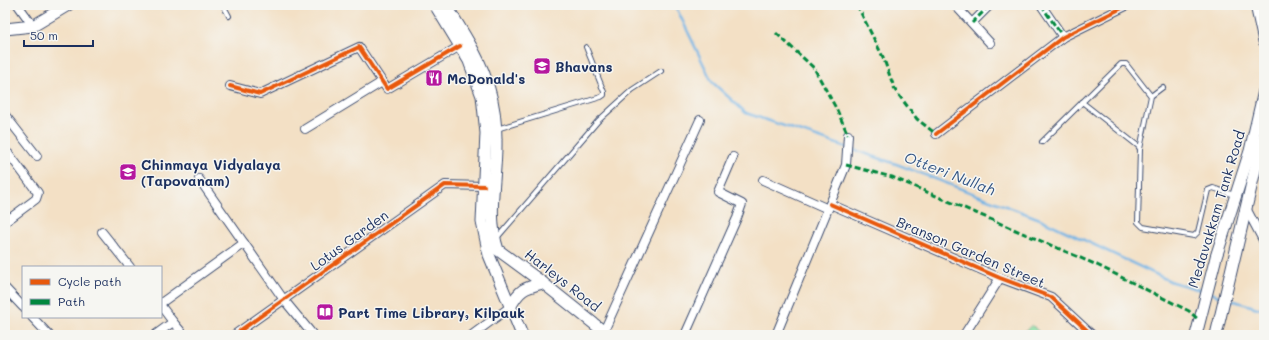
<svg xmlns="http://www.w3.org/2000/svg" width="1269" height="340" viewBox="0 0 1269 340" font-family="Mali,sans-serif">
	<rect width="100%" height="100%" fill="#f6f6f2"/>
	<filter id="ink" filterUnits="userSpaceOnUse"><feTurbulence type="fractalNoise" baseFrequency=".025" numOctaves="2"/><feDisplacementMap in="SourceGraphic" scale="8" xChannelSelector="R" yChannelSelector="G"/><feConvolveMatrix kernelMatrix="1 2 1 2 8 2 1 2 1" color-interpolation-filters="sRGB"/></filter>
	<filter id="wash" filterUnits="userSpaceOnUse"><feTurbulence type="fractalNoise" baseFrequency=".012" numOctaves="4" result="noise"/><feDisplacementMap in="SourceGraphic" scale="16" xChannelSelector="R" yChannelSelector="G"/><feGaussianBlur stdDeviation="0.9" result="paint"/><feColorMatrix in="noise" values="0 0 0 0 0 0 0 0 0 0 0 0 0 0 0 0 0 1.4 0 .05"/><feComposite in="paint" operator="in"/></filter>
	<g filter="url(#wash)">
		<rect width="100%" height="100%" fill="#f3e0c5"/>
		<!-- green -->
		<path fill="#8ce1a3" stroke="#548880" d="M1032 325 1042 335H1021Z"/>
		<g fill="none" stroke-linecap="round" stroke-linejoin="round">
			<!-- stream -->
			<g stroke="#6fb2e4" stroke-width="2.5">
				<path d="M675 5 712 82 746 113 899 165 1040 219 1172 282 1204 291"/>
				<path d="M1211 293 1221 297"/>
				<path d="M1228 299 1264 310"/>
			</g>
		</g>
	</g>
	<g filter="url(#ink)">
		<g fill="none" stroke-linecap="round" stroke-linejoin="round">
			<!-- lane casing -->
			<g stroke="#3b4a6d" stroke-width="6">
				<g id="lane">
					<path d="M223 5 229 16"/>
					<path d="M1082 102 1138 146 1140 149 1138 222 1143 227 1194 236 1198 232 1208 190 1213 188 1234 195"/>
					<path d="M497 129 601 97 604 95V92L586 47"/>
					<path d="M1042 142 1121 64H1126L1151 96"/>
					<path d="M1140 149 1151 96 1163 87"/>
					<path d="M496 239 598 121 632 90 661 71"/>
				</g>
			</g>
			<!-- street casing -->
			<g stroke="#3b4a6d" stroke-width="10">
				<g id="street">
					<path d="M18 5 33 26"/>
					<path d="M955 5 990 43"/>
					<path d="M1041 5 1063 37"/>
					<path d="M972 23 990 5"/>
					<path d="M230 86 260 94 359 47 387 89 460 46"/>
					<path d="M5 115 37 156"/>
					<path d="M305 129 382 82"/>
					<path d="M936 134 1063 37 1128 5"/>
					<path d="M199 179 284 300 313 335"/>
					<path d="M763 180 828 209"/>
					<path d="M830 204 1000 278 1051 297 1092 335"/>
					<path d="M1246 208 1264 242"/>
					<path d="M5 222 36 199 38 193 9 154"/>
					<path d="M102 232 130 267"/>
					<path d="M5 288 23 307"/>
					<path d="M161 303 244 243"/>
					<path d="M161 306 173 322"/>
					<path d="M32 317 49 335"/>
					<path d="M604 331 700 120"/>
					<path d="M155 335 173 322 184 335"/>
					<path d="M234 335 445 185 484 186"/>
					<path d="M472 335 510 307"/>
					<path d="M685 335 737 218 742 204 718 192 733 157"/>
					<path d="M776 335 846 165 848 135"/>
					<path d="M964 335 1000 278"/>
				</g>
			</g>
			<!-- secondary casing -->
			<g stroke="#3b4a6d" stroke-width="13">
				<g id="secondary">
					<path d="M435 5 469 61 482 96 486 133 482 222 489 255 522 335"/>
					<path d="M446 5C462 31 481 59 489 89 494 105 496 124 496 140 497 177 486 214 498 250L543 283 608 335"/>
					<path d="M1256 5 1264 41"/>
					<path d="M5 29 33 26 68 5"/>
					<path d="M510 307C520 289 524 288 543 283"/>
					<path d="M1196 335 1216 257 1250 151 1264 91"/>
					<path d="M1216 335 1256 166 1264 137"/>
				</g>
			</g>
			<!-- lane -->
			<use href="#lane" stroke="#fff" stroke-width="4"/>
			<!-- street -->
			<use href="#street" stroke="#fff" stroke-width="8"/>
			<!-- secondary -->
			<use href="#secondary" stroke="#fff" stroke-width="11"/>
			<!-- quiet -->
			<g stroke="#00873e" stroke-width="3" stroke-dasharray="6 3" stroke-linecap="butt">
				<path d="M857 5 883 57 895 90 917 119 936 134"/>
				<path d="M1041 5 1063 37"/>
				<path d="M972 23 990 5"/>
				<path d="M776 33 814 68 837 110 848 135"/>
				<path d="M846 165 892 177 1097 265 1189 311 1199 320"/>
			</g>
			<!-- cycleway casing -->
			<g stroke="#f6f6f2" stroke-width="6">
				<g id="cycleway">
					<path d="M230 86 260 94 359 47 387 89 460 46"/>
					<path d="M936 134 1063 37 1128 5"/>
					<path d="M830 204 1000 278 1051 297 1092 335"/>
					<path d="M234 335 445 185 484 186"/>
				</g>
			</g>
			<!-- cycleway -->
			<use href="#cycleway" stroke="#e8590c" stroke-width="4"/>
		</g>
	</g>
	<!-- icons -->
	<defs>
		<g id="school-square" transform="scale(0.9)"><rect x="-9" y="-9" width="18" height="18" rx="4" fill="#b5179e" stroke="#f6f6f2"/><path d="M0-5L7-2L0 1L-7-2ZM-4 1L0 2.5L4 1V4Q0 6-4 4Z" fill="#fff"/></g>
		<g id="restaurant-square" transform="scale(0.9)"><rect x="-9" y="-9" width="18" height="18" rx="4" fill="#b5179e" stroke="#f6f6f2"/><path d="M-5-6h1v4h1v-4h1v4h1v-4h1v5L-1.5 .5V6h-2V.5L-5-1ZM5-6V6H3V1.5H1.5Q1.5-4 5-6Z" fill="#fff"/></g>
		<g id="library-square" transform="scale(0.9)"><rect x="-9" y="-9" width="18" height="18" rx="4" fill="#b5179e" stroke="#f6f6f2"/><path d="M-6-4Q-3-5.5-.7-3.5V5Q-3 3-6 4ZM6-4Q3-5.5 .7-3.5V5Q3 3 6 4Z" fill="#fff"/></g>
	</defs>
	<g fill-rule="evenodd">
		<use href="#school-square" x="542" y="66"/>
		<use href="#restaurant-square" x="434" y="78"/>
		<use href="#school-square" x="128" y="172"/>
		<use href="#library-square" x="325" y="312"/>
	</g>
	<g text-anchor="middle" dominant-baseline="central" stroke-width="3" stroke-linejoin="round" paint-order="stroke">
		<!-- poi labels -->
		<g font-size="14" font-weight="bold" fill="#1b2f5e" stroke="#f6f6f2" text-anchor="start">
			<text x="555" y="66">Bhavans</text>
			<text x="447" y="78">McDonald's</text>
			<text x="141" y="164">Chinmaya Vidyalaya<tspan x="141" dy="16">(Tapovanam)</tspan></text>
			<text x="338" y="312">Part Time Library, Kilpauk</text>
		</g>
		<!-- street labels -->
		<g font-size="14" fill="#1b2f5e" stroke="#f6f6f2">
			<text transform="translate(1216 209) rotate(-73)">Medavakkam Tank Road</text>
			<text transform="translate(349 240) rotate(-36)">Lotus Garden</text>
			<text transform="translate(971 252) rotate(23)">Branson Garden Street</text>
			<text transform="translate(563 280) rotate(38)">Harleys Road</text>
		</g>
		<!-- water labels -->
		<g font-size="15" font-style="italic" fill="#345686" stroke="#f6f6f2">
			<text transform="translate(950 173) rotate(21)">Otteri Nullah</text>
		</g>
	</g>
	<!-- margin -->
	<rect width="1269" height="340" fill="none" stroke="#f6f6f2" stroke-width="20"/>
	<!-- legend -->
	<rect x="22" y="266" width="140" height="52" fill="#f6f6f2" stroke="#9ea6b7"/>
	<rect x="30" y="279" width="20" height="6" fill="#e8590c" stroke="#9ea6b7"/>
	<text x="58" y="286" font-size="12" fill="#1b2f5e">Cycle path</text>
	<rect x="30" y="299" width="20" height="6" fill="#00873e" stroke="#9ea6b7"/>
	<text x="58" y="306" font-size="12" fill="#1b2f5e">Path</text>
	<!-- scale -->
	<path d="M24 40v6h69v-6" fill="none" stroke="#1b2f5e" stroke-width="2"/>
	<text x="30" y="40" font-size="12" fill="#1b2f5e" stroke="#f6f6f2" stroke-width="3" paint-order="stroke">50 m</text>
</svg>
